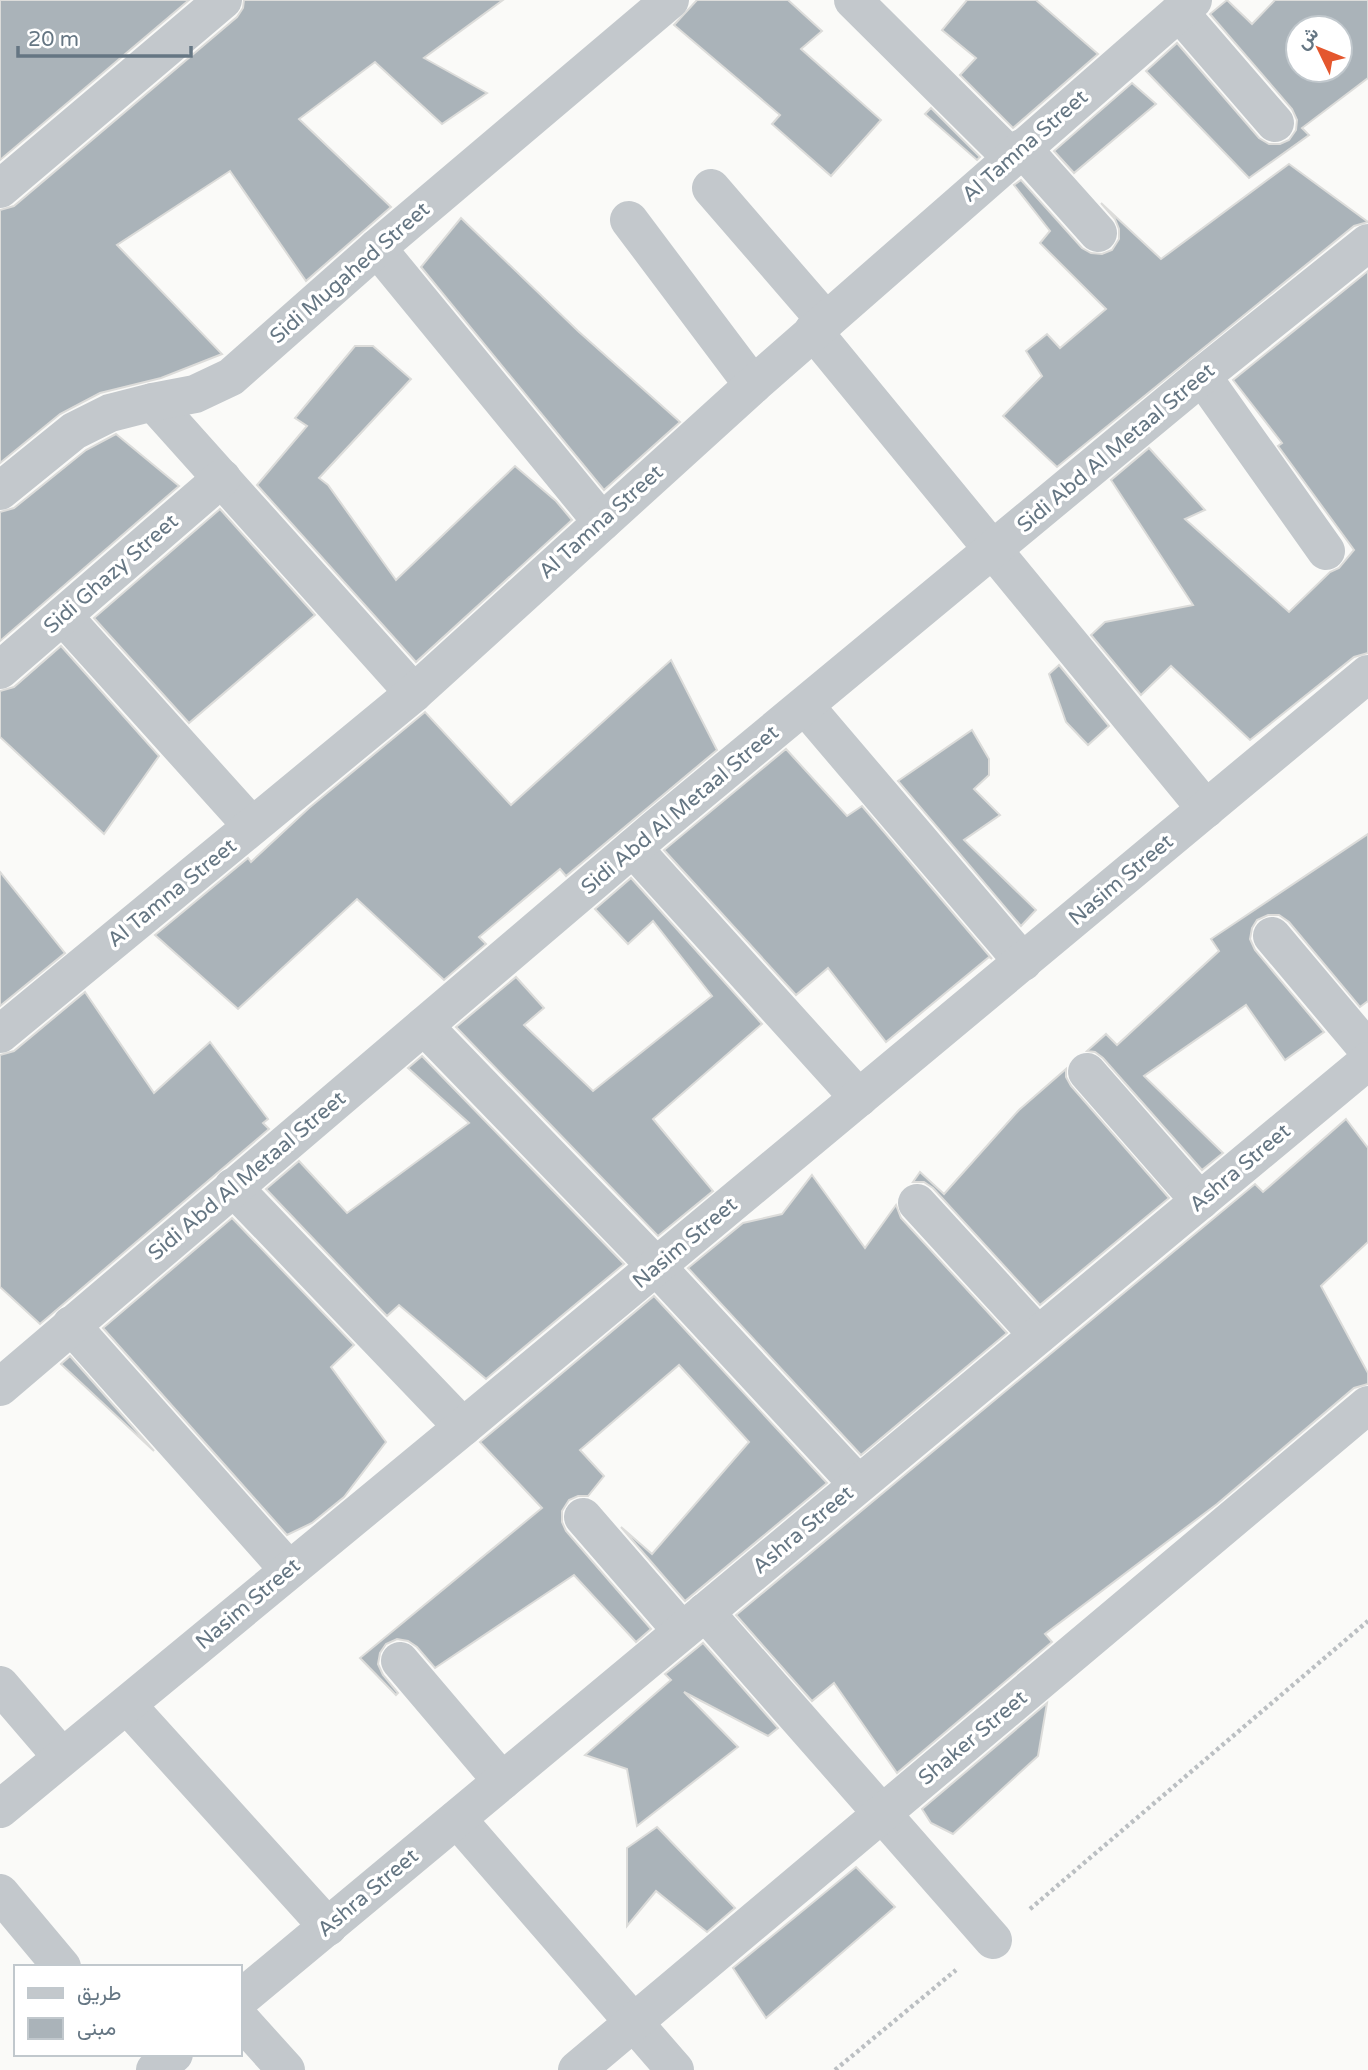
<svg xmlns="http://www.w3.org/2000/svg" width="1368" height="2070" viewBox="0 0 1368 2070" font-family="'Varela Round',Vazirmatn,sans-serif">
	<rect width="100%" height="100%" fill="#fafaf8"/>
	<!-- building -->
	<g fill="#aab3b9" stroke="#dcdcda" stroke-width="2" fill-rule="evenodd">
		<path d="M0 0H189L0 160Z"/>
		<path d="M244 0H503L424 58 487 93 442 124 375 62 299 119 391 207 306 281 230 171 117 245 222 354 161 378 100 393 60 414 0 463V210L14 206 237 17 243 8Z"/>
		<path d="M697 0H788L822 31 801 49 881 120 831 176 772 124 780 115 674 25Z"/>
		<path d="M967 0H1036L1098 54 1013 128 960 75 976 58 942 30Z"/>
		<path d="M1227 0 1252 24 1275 0H1368V78L1302 128 1309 135 1249 178 1146 71 1177 43 1259 138 1269 144H1280L1289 140 1296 130 1297 120 1292 109 1210 14ZM1298 28H1340V70H1298Z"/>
		<path d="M1132 83 1156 104 1074 173 1054 151Z"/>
		<path d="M931 108 980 157 977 160 925 114Z"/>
		<path d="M1289 164 1368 222 1354 226 1057 467 1003 416 1042 376 1026 351 1047 334 1060 348 1106 309 1040 243 1050 231 1014 185 1021 180 1082 248 1091 253 1102 254 1112 250 1119 239V229L1115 219 1101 203 1161 259Z"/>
		<path d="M461 218 578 331 680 422 604 490 421 267Z"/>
		<path d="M1368 271V653L1354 657 1250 740 1171 666 1141 695 1091 635 1105 622 1193 605 1111 480 1149 448 1205 510 1185 519 1289 612 1330 572 1339 568 1354 550 1278 446 1282 443 1233 380Z"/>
		<path d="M355 346H373L411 379 319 478 328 485 396 580 515 466 556 501 572 520 416 662 257 485 307 426 295 418Z"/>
		<path d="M116 434 179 486 0 641V512L14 508 86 450Z"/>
		<path d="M220 509 315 615 189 723 94 618Z"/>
		<path d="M61 646 159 756 104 834 0 737V691L14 687Z"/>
		<path d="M671 660 717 750 566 876 560 869 479 937 486 944 444 980 357 899 238 1009 155 935 248 858 251 862 309 808 425 712 511 805Z"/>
		<path d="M1059 665 1109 726 1088 745 1066 722 1049 674Z"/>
		<path d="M972 730 989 759V775L974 789 1000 815 964 840 1036 910 1021 926 898 781Z"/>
		<path d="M786 749 847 816 862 806 992 959 989 957 886 1042 828 968 796 995 664 850Z"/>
		<path d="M1368 834V1001L1360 1007 1289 922 1279 915H1268L1257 920 1252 928 1250 939 1255 950 1324 1032 1285 1060 1246 1005 1144 1076 1223 1153 1202 1170 1103 1058 1095 1052 1087 1051 1106 1034 1117 1045 1219 951 1211 939Z"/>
		<path d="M0 872 65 953 0 1006Z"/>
		<path d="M631 878 762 1024 653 1119 713 1191 658 1236 456 1027 516 977 544 1008 524 1025 593 1091 712 996 653 921 628 944 595 909Z"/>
		<path d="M85 992 154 1093 210 1042 268 1119 263 1123 269 1129 40 1324 0 1287V1055L14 1051Z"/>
		<path d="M422 1056 624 1264 486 1379 399 1305 387 1316 266 1189 299 1161 347 1213 469 1123 408 1068Z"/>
		<path d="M1066 1069V1077L1071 1086 1169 1198 1040 1305 933 1188 924 1182H913L920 1172 944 1194 1019 1110Z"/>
		<path d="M1346 1119 1368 1148V1242L1321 1286 1368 1373V1384L1354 1388 1217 1504 1045 1634 1052 1642 897 1773 834 1683 812 1701 736 1615 1255 1184 1263 1192Z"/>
		<path d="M812 1175 865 1248 896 1205 901 1218 1007 1333 861 1455 688 1268 743 1223 782 1214Z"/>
		<path d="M232 1218 354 1345 331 1367 386 1442 344 1497 312 1523 287 1535 103 1328Z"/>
		<path d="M654 1296 827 1483 685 1601 621 1527 652 1554 749 1442 679 1365 580 1450 604 1476 588 1496H578L569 1500 562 1511V1522L566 1531 651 1629 636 1642 574 1575 435 1668 417 1647 408 1641 397 1639 386 1644 380 1653 378 1664 383 1675 398 1693 396 1695 360 1658 542 1508 480 1442Z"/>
		<path d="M70 1356 154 1451 61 1364Z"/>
		<path d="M703 1643 778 1728 768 1736 684 1692 738 1747 637 1826 627 1769 585 1755 671 1680 665 1674Z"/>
		<path d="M1047 1703 1038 1756 953 1834 931 1823 922 1809Z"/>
		<path d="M657 1827 735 1908 707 1932 656 1891 627 1926V1848Z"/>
		<path d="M856 1867 895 1907 766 2018 733 1968Z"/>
	</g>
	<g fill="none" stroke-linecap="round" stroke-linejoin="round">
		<!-- path -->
		<g stroke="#bbbfc2" stroke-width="4.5" stroke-dasharray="3.5 3.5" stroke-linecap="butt">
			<path d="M1030 1909 1368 1621"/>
			<path d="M835 2070 956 1970"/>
		</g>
		<!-- street -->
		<g stroke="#c3c8cc" stroke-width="38">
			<path d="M853 0 1011 157"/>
			<path d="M1179 12 1275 123"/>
			<path d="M1022 148 1098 233"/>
			<path d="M711 188 826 321"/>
			<path d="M0 189 223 0"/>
			<path d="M629 220 753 385"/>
			<path d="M377 248 602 522"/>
			<path d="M813 331 1206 809"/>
			<path d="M1202 376 1326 551"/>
			<path d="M153 402 414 693"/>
			<path d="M0 491 74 431 110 413 153 402 195 394 231 377 377 248 670 0"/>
			<path d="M63 616 252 826"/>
			<path d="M0 670 222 478"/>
			<path d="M805 706 1023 962"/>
			<path d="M633 848 859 1098"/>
			<path d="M1272 936 1368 1050"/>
			<path d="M424 1026 656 1266 858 1484"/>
			<path d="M0 1034 414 693 753 385 1193 0"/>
			<path d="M1087 1072 1200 1201"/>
			<path d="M233 1187 463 1427"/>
			<path d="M917 1203 1038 1335"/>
			<path d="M71 1325 289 1570"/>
			<path d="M0 1387 654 830 1202 376 1368 243"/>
			<path d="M583 1517 682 1631"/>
			<path d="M705 1612 993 1940"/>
			<path d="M400 1661 502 1781"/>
			<path d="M0 1685 62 1757"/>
			<path d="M127 1705 328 1927"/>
			<path d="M0 1809 463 1427 1368 674"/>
			<path d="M457 1819 675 2070"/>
			<path d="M0 1893 62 1967"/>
			<path d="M240 1999 1368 1061"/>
			<path d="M240 2019 286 2070"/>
			<path d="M155 2070 174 2054"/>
			<path d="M577 2070 1368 1405"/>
		</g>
	</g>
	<g text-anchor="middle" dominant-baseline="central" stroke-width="7" stroke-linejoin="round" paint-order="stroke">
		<!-- street labels -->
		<g font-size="21" fill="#657683" stroke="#fff">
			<text transform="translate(1025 146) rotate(-41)">Al Tamna Street</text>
			<text transform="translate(350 273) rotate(-41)">Sidi Mugahed Street</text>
			<text transform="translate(1116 448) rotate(-40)">Sidi Abd Al Metaal Street</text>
			<text transform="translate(601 522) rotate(-42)">Al Tamna Street</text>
			<text transform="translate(111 574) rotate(-41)">Sidi Ghazy Street</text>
			<text transform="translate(680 810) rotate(-40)">Sidi Abd Al Metaal Street</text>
			<text transform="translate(1121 880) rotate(-40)">Nasim Street</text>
			<text transform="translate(172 893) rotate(-39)">Al Tamna Street</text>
			<text transform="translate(1240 1168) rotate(-40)">Ashra Street</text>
			<text transform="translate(247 1176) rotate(-40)">Sidi Abd Al Metaal Street</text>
			<text transform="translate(685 1243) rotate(-40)">Nasim Street</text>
			<text transform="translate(803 1530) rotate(-40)">Ashra Street</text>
			<text transform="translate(248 1604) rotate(-40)">Nasim Street</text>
			<text transform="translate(973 1738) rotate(-40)">Shaker Street</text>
			<text transform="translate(368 1893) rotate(-40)">Ashra Street</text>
		</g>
	</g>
	<!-- legend -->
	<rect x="14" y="1965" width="228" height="91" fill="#ffffff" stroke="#c1c8cd" stroke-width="2"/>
	<rect x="28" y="1988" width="35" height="10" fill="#c3c8cc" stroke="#c1c8cd" stroke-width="2"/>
	<text x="77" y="2000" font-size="21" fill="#657683">طريق</text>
	<rect x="28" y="2018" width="35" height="21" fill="#aab3b9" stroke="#c1c8cd" stroke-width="2"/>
	<text x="77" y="2035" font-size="21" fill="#657683">مبنى</text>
	<!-- north arrow -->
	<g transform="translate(1319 49) rotate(313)"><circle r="33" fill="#ffffff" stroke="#c1c8cd" stroke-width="2"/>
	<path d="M0-5L12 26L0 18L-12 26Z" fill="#e4572e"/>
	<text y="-10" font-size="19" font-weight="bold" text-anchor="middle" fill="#657683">ش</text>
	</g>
	<!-- scale -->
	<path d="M18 46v10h173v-10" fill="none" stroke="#657683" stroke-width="3.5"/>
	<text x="28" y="46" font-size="21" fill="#657683" stroke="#ffffff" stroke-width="5" paint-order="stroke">20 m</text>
</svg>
